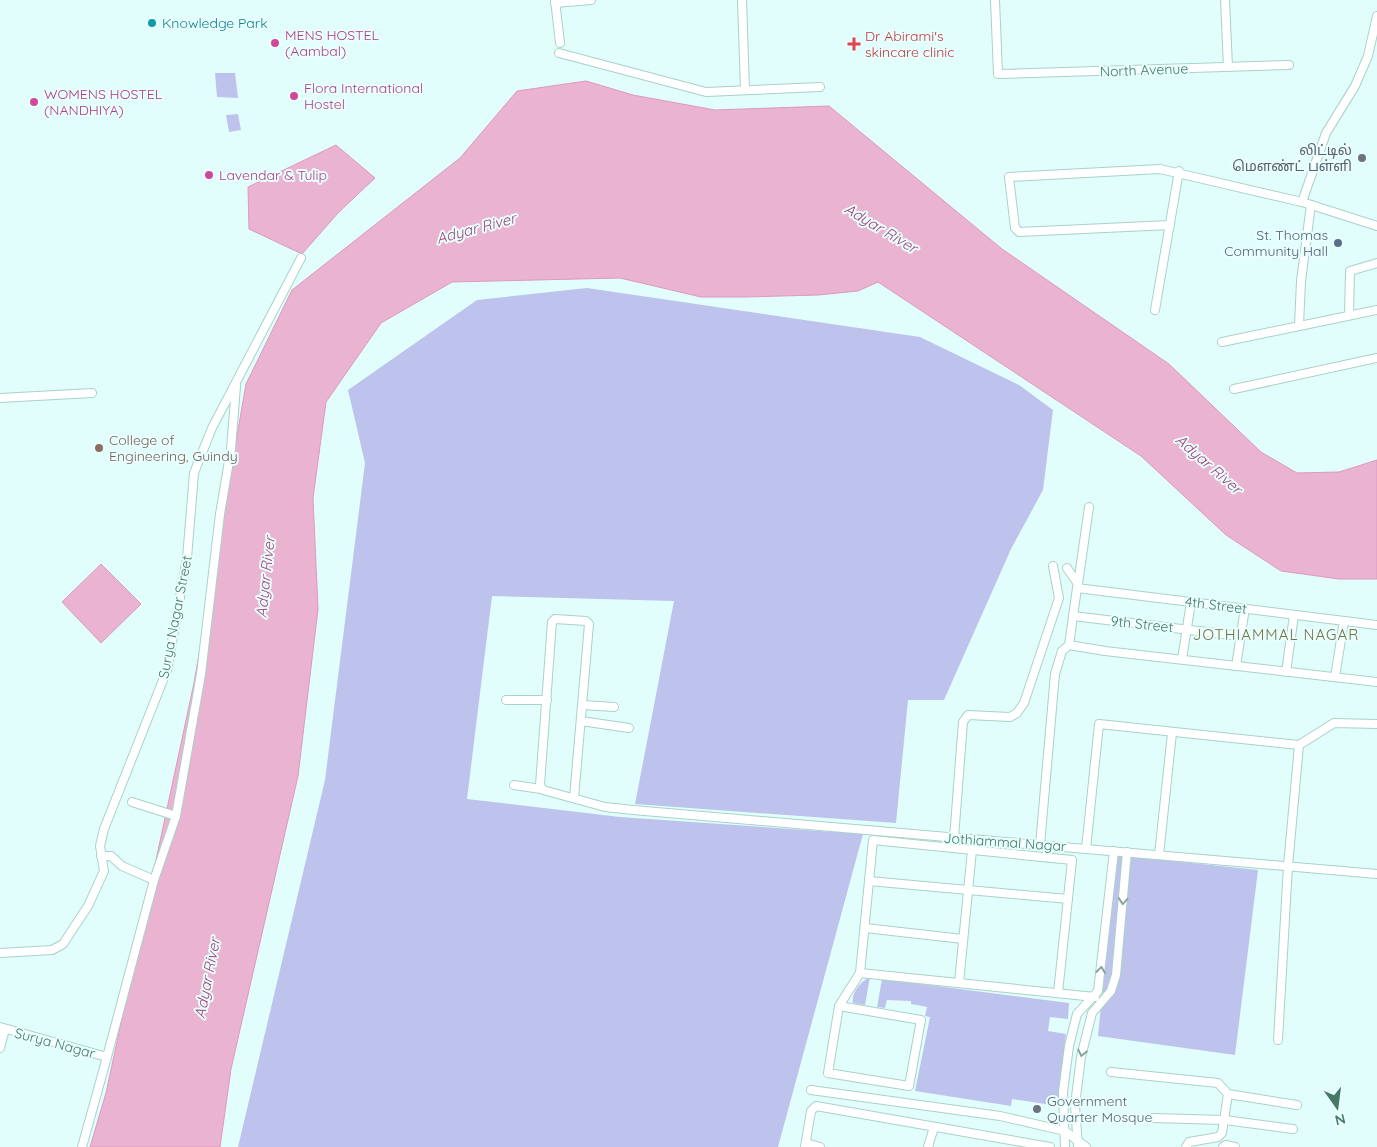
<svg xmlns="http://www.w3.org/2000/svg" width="1377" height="1147" viewBox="0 0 1377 1147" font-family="Quicksand,'Noto Sans Tamil',sans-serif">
	<rect width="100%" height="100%" fill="#e1fefc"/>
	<!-- green -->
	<g fill="#bec3ed">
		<path d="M215 73H235L238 98 217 97Z"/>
		<path d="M238 114 241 130 229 132 226 115Z"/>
		<path d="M587 288 920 337 1019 385 1053 410 1043 490 1011 549 944 700H908L896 823 635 804 674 601 492 596 467 799 620 817 863 834 778 1147H238L325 780 365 463 348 390 477 300Z"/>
		<path d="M1116 855 1258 870 1235 1055 1098 1036Z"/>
		<path d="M870 977 865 1005 853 1003C851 993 861 981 870 977Z"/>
		<path d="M882 979 1069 1003 1068 1019 1050 1017 1048 1031 1066 1034 1058 1106 1012 1099 1011 1106 915 1091 930 1017 925 1016 927 1007 911 1004V1001L887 1000 885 1008 877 1007Z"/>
	</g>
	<!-- water -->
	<g fill="#eab3d1" stroke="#dd99be">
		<path d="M586 81 633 95 715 110 829 106 1002 249 1169 364 1261 452 1297 473 1339 472 1377 460V579H1339L1281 571 1226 535 1141 456 878 282 858 291 818 295 746 297H701L620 278 452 282 381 323 326 402 313 498 318 609 298 776 231 1069 220 1147H90L106 1093 194 683 246 384 292 290 460 158 517 91Z"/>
		<path d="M336 145 375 178 338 213 302 254 249 229 248 187Z"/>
		<path d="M101 564 141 604 101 643 62 602Z"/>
	</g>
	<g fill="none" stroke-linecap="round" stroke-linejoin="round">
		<!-- minor casing -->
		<g stroke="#a9d2c8" stroke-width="10">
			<g id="minor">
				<path d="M555 0 560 43"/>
				<path d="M742 0 745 90"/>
				<path d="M995 0 998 74 1289 65"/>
				<path d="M1225 0 1228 67"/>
				<path d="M555 3 591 0"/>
				<path d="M559 53 706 92 820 87"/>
				<path d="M1302 202 1326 133 1355 86 1368 56 1377 16"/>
				<path d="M1170 225 1019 232 1015 228 1009 177 1160 169 1302 202 1377 226"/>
				<path d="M1155 310 1179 171"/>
				<path d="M1349 315 1350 271 1377 263"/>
				<path d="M1299 325 1301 281 1311 205"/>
				<path d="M1222 342 1377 310"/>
				<path d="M1234 389 1377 358"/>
				<path d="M0 398 92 393"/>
				<path d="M1067 568 1078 584 1077 588 1377 625"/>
				<path d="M1078 584 1089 507"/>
				<path d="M1077 588 1069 645 1105 651 1377 682"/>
				<path d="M1073 616 1240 636"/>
				<path d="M1182 659 1191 602"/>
				<path d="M1236 666 1245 608"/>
				<path d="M1286 672 1294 615"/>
				<path d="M1335 677 1344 621"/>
				<path d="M506 700H547"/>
				<path d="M583 705 614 707"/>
				<path d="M581 721 629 728"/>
				<path d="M514 785 541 789"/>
				<path d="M574 798 589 624 586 621 555 619 552 622 540 785 543 790 605 807 633 810 1377 874"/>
				<path d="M132 802 176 816"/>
				<path d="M954 838 963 722 968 715 1010 717 1017 713 1024 703 1059 598 1053 566"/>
				<path d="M1040 845 1055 674 1062 651 1069 645"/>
				<path d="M1086 849 1099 724 1299 745 1334 723 1377 724"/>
				<path d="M1159 855 1172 733"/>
				<path d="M101 856H111L122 866 154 880"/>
				<path d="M869 881 1068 899"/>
				<path d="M865 928 963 939"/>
				<path d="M0 953 52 950 63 944 88 906 104 871 100 846 104 829 167 670 187 558 194 473 212 428 301 258"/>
				<path d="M860 973 1095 997"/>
				<path d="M959 983 972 850"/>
				<path d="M839 1006 921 1020 909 1086 828 1073 839 1006 860 973 873 840 1072 860 1058 993"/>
				<path d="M0 1027 107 1057 82 1147"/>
				<path d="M1278 1040 1288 866 1299 745"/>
				<path d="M0 1048 5 1029"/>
				<path d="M107 1057 154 880 176 816 201 674 220 514 231 449 236 386"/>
				<path d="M1111 1072 1218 1083 1228 1094 1222 1133 1218 1137 1189 1142 1186 1147"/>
				<path d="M811 1090 1000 1116 1065 1131 1086 1147"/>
				<path d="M1228 1094 1297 1105"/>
				<path d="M1152 1118 1225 1120 1293 1129"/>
				<path d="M806 1143 820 1147"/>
				<path d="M805 1147 811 1111 816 1106 1050 1147"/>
				<path d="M928 1147 934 1127"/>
				<path d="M1065 1147 1063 1092 1069 1046 1077 1014 1098 991 1114 851"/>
				<path d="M1078 1147 1075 1105 1081 1057 1092 1013 1111 991 1116 975 1127 852"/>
				<path d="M1223 1147 1226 1145 1235 1147"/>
			</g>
		</g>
		<!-- minor -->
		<use href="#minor" stroke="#fff" stroke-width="8"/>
	</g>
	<!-- one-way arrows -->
	<defs><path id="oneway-chevron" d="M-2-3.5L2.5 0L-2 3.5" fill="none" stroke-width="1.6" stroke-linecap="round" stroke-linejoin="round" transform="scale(1.25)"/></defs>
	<g stroke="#86a79c">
		<use href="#oneway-chevron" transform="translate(1123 901) rotate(95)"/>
		<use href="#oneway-chevron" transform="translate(1101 970) rotate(-84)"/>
		<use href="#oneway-chevron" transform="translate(1082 1053) rotate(102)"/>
	</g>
	<!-- markers -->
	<circle fill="#0f9aa8" stroke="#e9fffd" stroke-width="2" cx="152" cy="23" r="5"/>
	<g fill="#d1479c" stroke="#e9fffd" stroke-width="2">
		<circle cx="275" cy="43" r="5"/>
		<circle cx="294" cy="96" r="5"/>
		<circle cx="34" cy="102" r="5"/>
		<circle cx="209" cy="175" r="5"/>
	</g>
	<path fill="#e0444e" stroke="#e9fffd" stroke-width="2" d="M851.5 36.5h5v5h5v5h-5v5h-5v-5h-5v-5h5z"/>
	<g fill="#6b7280" stroke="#e9fffd" stroke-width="2">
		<circle cx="1362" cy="158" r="5"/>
		<circle cx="1037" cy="1109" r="5"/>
	</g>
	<circle fill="#5c6f8a" stroke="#e9fffd" stroke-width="2" cx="1338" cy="243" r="5"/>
	<circle fill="#8d6e63" stroke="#e9fffd" stroke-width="2" cx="99" cy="448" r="5"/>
	<g text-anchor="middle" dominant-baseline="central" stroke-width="4" stroke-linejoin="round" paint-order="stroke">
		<!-- culture labels -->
		<g font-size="14" fill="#0d838f" stroke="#e9fffd" text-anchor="start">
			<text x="162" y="23">Knowledge Park</text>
		</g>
		<!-- hotel labels -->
		<g font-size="14" fill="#b23c85" stroke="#e9fffd" text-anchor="start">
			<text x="285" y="35">MENS HOSTEL<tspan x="285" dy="16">(Aambal)</tspan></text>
			<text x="304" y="88">Flora International<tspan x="304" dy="16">Hostel</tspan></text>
			<text x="44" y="94">WOMENS HOSTEL<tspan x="44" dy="16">(NANDHIYA)</tspan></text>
			<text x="219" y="175">Lavendar &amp; Tulip</text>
		</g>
		<!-- health labels -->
		<g font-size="14" fill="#be3a42" stroke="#e9fffd" text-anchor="start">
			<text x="865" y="36">Dr Abirami's<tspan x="865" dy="16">skincare clinic</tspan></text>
		</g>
		<!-- street labels -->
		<g font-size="14" fill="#457867" stroke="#e9fffd">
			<text transform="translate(1144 70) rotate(-2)">North Avenue</text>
			<text transform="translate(1216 605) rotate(7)">4th Street</text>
			<text transform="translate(175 617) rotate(-79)">Surya Nagar Street</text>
			<text transform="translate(1142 624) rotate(6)">9th Street</text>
			<text transform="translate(1005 842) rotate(4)">Jothiammal Nagar</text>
			<text transform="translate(55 1043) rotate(15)">Surya Nagar</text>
		</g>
		<!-- worship labels -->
		<g font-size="14" fill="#5b616d" stroke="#e9fffd" text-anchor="end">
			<text x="1352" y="150">லிட்டில்<tspan x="1352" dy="16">மௌண்ட் பள்ளி</tspan></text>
			<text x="1047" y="1101" text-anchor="start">Government<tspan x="1047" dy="16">Quarter Mosque</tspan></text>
		</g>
		<!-- service labels -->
		<g font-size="14" fill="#4e5e75" stroke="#e9fffd" text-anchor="end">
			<text x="1328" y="235">St. Thomas<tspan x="1328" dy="16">Community Hall</tspan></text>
		</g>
		<!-- education labels -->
		<g font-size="14" fill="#785e54" stroke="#e9fffd" text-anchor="start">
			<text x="109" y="440">College of<tspan x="109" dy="16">Engineering, Guindy</tspan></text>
		</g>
		<!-- water labels -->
		<g font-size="15" font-style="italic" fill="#a44477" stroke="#e9fffd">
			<text transform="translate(476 228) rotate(-15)">Adyar River</text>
			<text transform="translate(881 228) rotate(31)">Adyar River</text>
			<text transform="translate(1209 464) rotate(41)">Adyar River</text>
			<text transform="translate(265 577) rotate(-84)">Adyar River</text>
			<text transform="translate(207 978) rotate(-79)">Adyar River</text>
		</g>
		<!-- neighbourhood labels -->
		<g font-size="15" letter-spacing="1" fill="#727148" stroke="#e9fffd">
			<text x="1276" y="634">JOTHIAMMAL NAGAR</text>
		</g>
	</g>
	<!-- north arrow -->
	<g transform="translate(1337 1107) rotate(166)" stroke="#e9fffd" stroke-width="4" paint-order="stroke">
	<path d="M0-4L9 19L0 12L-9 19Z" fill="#457867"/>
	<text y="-8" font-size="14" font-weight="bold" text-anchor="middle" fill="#457867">N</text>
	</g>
</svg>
